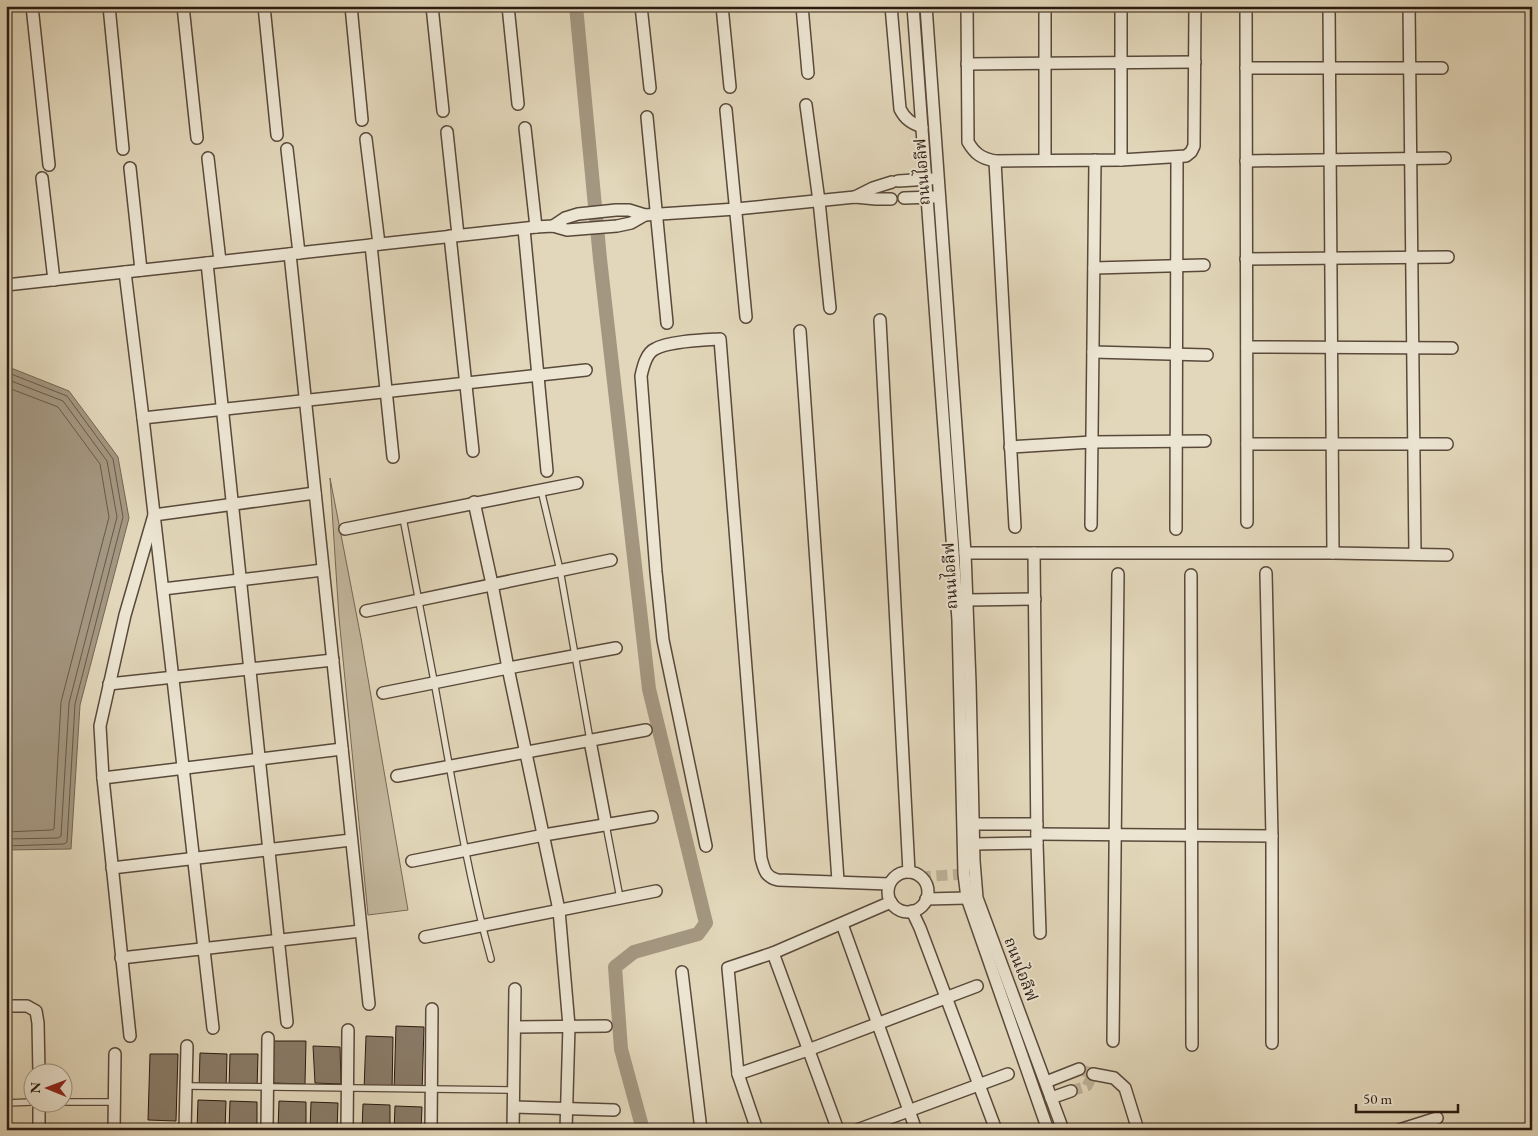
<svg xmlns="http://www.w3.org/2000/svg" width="1538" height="1136" viewBox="0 0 1538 1136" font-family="'EB Garamond','Noto Serif Thai',serif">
	<rect width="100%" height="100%" fill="#e2d7ba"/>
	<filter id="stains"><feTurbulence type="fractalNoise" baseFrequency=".004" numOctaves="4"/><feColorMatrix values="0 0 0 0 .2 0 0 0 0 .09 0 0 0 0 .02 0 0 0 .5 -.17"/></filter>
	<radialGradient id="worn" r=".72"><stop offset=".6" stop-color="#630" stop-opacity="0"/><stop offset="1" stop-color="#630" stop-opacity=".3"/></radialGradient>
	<!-- green -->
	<path fill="#c3b79d" stroke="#776857" d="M330 478 361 638 408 910 368 915 339 618Z"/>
	<!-- water -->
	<path fill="#a49781" stroke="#746554" d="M6 366 69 391 118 457 129 518 80 705 71 849 6 850Z"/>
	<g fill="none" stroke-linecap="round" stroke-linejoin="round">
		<!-- shore -->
		<g stroke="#685849" stroke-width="1">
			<path d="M6 372 67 396 113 459 123 517 75 704 67 842 64 844 6 846"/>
			<path d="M6 379 63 401 107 461 117 517 69 703 61 836 58 838 6 839"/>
			<path d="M6 387 58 407 100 464 109 517 61 702 54 829 51 830 6 832"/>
		</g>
		<!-- canal -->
		<path stroke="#a49781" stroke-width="14" d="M576 6 600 259 649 689 706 923 698 934 634 952 615 967 621 1049 643 1130"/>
	</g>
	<!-- building -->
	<g fill="#8a7c69" stroke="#2b1a11">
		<path d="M396 1026 424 1027 422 1092 394 1091Z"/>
		<path d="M366 1036 393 1037 392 1091 364 1090Z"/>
		<path d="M274 1041H306L305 1084 273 1083Z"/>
		<path d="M313 1046 340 1047 341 1084 315 1083Z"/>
		<path d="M200 1053 227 1054 226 1089 199 1088Z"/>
		<path d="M150 1054H178L176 1121 148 1120Z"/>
		<path d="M230 1054H258L257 1089 229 1088Z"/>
		<path d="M198 1100 226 1101 225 1130H197Z"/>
		<path d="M230 1101 257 1102V1130H229Z"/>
		<path d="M279 1101 306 1102V1130H278Z"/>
		<path d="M311 1102 338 1103 337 1130H310Z"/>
		<path d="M363 1104 390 1105V1130H362Z"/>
		<path d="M395 1106 422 1107 421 1130H394Z"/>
	</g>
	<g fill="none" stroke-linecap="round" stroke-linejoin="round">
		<!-- street-tunnel -->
		<g stroke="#bdb198" stroke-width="11" stroke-dasharray="11 5.5" stroke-linecap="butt">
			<path d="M920 877 964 874"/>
			<path d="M1071 1091 1087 1086 1093 1074 1079 1069"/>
		</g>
		<!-- lane casing -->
		<g stroke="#59493b" stroke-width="8">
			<g id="lane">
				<path d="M541 490 560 570 590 740"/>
				<path d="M403 518C413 572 424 627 434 681 451 774 466 868 491 959"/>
				<path d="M606 825 620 898"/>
				<path d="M186 1086 514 1090"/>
				<path d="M62 1102H115"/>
				<path d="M6 1103 32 1102"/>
			</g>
		</g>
		<!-- street casing -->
		<g stroke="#59493b" stroke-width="14">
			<g id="street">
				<path d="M32 6 49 165"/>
				<path d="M109 6 123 149"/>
				<path d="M183 6 197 138"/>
				<path d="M264 6 277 135"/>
				<path d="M351 6 362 120"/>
				<path d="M432 6 443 111"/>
				<path d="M508 6 518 104"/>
				<path d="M641 6 650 88"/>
				<path d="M722 6 730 87"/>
				<path d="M802 6 808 73"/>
				<path d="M891 6 900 109C905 119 911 123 922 127"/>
				<path d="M913 6 958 620 964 874 967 898 1048 1130"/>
				<path d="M926 6 965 553 970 683 974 861 977 898 1063 1130"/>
				<path d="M967 6 968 142C975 154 981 158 995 161L1121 160 1186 156 1191 152 1194 146 1195 6"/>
				<path d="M1246 6 1247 522"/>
				<path d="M1329 6 1333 553"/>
				<path d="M1409 6 1415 554"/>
				<path d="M967 64 1195 62"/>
				<path d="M1246 68H1442"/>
				<path d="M806 105 819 201 830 308"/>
				<path d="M726 110 746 317"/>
				<path d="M647 117 667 323"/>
				<path d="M525 128 536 227"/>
				<path d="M447 132 458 235"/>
				<path d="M366 139 379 244"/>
				<path d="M287 149 299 253"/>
				<path d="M208 158 220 261"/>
				<path d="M1045 159V6"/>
				<path d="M1121 160V6"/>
				<path d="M995 161 1015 527"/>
				<path d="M1246 161 1445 158"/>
				<path d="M130 168 141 270"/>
				<path d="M42 178 54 280"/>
				<path d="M898 181 931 179"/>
				<path d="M855 197 873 188 892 182"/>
				<path d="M904 198 934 197"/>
				<path d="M553 226 565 218 578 214 616 210H629L645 215 736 209 855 197 876 199H891"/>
				<path d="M524 229 547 471"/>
				<path d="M450 236 473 451"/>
				<path d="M371 245 393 457"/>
				<path d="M290 254 369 1004"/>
				<path d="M1246 259 1448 257"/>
				<path d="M207 263 287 1022"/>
				<path d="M1094 268 1204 265"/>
				<path d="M125 272 143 418 213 1028"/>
				<path d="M6 285 536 227 553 226 567 230 617 226 631 223 645 215"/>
				<path d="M880 320 909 872"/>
				<path d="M800 331 838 881"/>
				<path d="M1247 347 1452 348"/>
				<path d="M1093 352 1207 355"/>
				<path d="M143 418 586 370"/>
				<path d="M1247 444H1447"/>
				<path d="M1010 447 1092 442 1205 441"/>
				<path d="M474 502 492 584 508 668 559 910 569 1026 566 1130"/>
				<path d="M1091 525 1095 160"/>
				<path d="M345 529 577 483"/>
				<path d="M1176 529 1177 158"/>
				<path d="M965 553H1333L1447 555"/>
				<path d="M1034 553 1037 843 1040 933"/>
				<path d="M1266 573 1272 836V1043"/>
				<path d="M1191 575 1192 1045"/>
				<path d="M163 589 323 570"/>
				<path d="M967 600 1035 599"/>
				<path d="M366 611 611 560"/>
				<path d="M109 684 333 660"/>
				<path d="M383 693 508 668 616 648"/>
				<path d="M590 741 606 825"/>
				<path d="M397 776 646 730"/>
				<path d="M103 778 342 749"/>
				<path d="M973 824H1037"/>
				<path d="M1037 834 1272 836"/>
				<path d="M973 844 1037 843"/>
				<path d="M706 846 663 640 656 572 641 376C643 367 646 353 655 349 669 341 703 340 720 339L761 858C764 869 765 877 778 880L889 884"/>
				<path d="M412 861 544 835 652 817"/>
				<path d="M112 868 351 840"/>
				<circle cx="908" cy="892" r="20"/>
				<path d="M926 899 967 898"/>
				<path d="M912 911 920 928 996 1130"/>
				<path d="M842 924 916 1130"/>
				<path d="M425 937 656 891"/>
				<path d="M773 953 838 1130"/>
				<path d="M121 958 361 931"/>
				<path d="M682 972 701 1130"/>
				<path d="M6 1006H27L36 1011 38 1023 39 1074"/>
				<path d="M515 1027 606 1026"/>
				<path d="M130 1036 103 778 100 726 125 615 154 515 315 493"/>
				<path d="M1113 1041 1118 574"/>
				<path d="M738 1074 808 1050 977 986"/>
				<path d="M1093 1074 1114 1078 1125 1088 1138 1130"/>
				<path d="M1046 1082 1079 1069"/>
				<path d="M1051 1098 1071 1091"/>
				<path d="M39 1104V1130"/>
				<path d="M514 1107 614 1110"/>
				<path d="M114 1130 115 1054"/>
				<path d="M185 1130 187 1046"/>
				<path d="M267 1130 268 1038"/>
				<path d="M347 1130 348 1030"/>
				<path d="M431 1130 432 1009"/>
				<path d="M513 1130 515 989"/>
				<path d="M757 1130 738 1074 728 968 773 953 891 902"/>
				<path d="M857 1130 1008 1074"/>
				<path d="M1399 1130 1437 1118"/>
			</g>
		</g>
		<!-- lane -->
		<use href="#lane" stroke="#ece5d2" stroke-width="5.5"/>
		<!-- street -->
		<use href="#street" stroke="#ece5d2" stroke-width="11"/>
	</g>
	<g text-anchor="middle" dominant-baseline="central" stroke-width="4" stroke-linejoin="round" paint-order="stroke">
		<!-- street labels -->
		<g font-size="16" fill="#2b1a11" stroke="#ece5d2">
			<text transform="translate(922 172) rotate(-94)">ถนนไอลีฟ</text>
			<text transform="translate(950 576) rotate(-93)">ถนนไอลีฟ</text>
			<text transform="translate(1021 969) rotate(69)">ถนนไอลีฟ</text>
		</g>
	</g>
	<!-- margin -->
	<rect width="1538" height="1136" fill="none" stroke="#e2d7ba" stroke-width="25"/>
	<rect x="8" y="8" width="1523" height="1121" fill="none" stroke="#2b1a11" stroke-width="2.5"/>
	<rect x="12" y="12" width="1513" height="1111" fill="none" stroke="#2b1a11"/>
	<!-- north arrow -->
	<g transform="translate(48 1088) rotate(271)"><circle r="24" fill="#ece5d2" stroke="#9f9485"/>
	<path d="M0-4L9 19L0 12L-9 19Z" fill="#8f2418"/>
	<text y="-8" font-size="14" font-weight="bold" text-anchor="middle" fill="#2b1a11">N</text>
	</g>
	<!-- scale -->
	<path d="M1356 1104v8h102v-8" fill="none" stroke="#2b1a11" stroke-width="2.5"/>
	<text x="1363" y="1104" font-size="15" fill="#2b1a11" stroke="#ece5d2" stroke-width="4" paint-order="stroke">50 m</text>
	<rect width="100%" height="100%" filter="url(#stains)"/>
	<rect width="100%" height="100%" fill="url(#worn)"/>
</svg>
